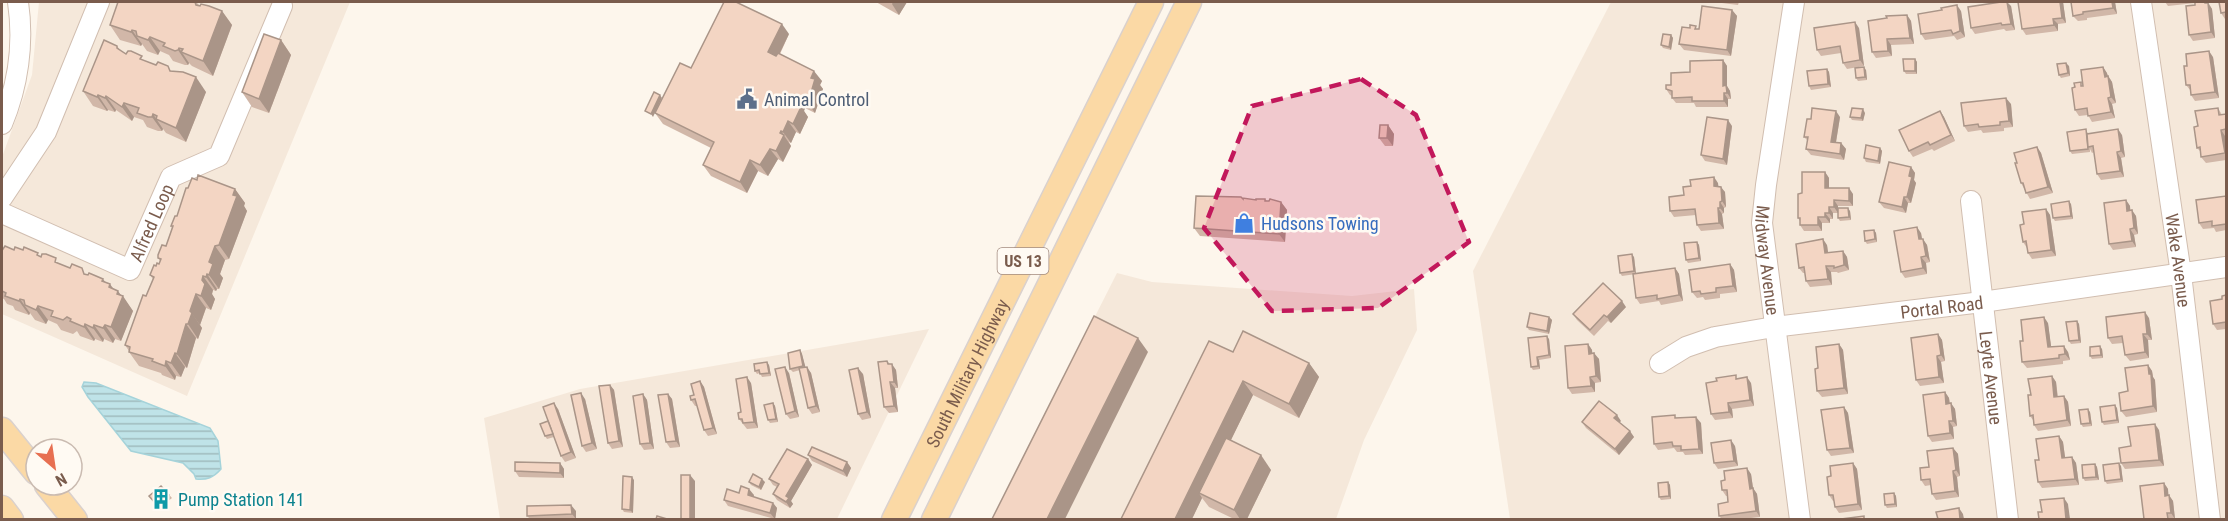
<svg xmlns="http://www.w3.org/2000/svg" width="2228" height="521" viewBox="0 0 2228 521" font-family="'Roboto Condensed',sans-serif">
	<defs>
		<pattern id="water-rules" width="6" height="5" patternUnits="userSpaceOnUse" patternTransform="scale(1.5)"><rect width="6" height="5" fill="#bfe3e8"/><path d="M0 2.5h6" fill="none" stroke="#a0bbbe"/></pattern>
	</defs>
	<rect width="100%" height="100%" fill="#fdf6ec"/>
	<!-- residential -->
	<g fill="#f5e8da">
		<path d="M39 2H350L187 396 2 314V157L32 75Z"/>
		<path d="M1611 2H2226V519H1510L1473 271Z"/>
		<path d="M1117 273 1152 282 1352 296 1414 289 1417 330 1364 440 1336 519 992 520Z"/>
		<path d="M929 329 837 519H500L484 418 580 389Z"/>
	</g>
	<!-- water -->
	<path fill="url(#water-rules)" stroke="#a5d3da" stroke-width="1.5" d="M84 382 96 383 210 428 218 441 221 469C213 478 207 480 196 479L194 474 183 463 131 451 88 397 82 387Z"/>
	<g fill="none" stroke-linecap="round" stroke-linejoin="round">
		<!-- minor casing -->
		<g stroke="#d1beb0" stroke-width="22">
			<g id="minor">
				<path id="s1" d="M1794 2 1766 185 1762 223 1800 520"/>
				<path id="s2" d="M2141 2 2181 274 2210 520"/>
				<path d="M2 124C18 86 24 43 18 2"/>
				<path d="M2 198 46 132 99 2"/>
				<path id="s3" d="M1971 201 2008 520"/>
				<path id="s4" d="M2 213 130 270 171 177 219 156 282 6"/>
				<path id="s5" d="M1660 363 1686 347 1715 337 1774 327 1982 302 2226 267"/>
			</g>
		</g>
		<!-- major casing -->
		<g stroke="#dad1cd" stroke-width="27">
			<g id="major">
				<path d="M2 430 36 472"/>
				<path d="M47 485 75 520"/>
				<path d="M2 508 11 520"/>
				<path id="s6" d="M894 520 1151 2"/>
				<path d="M934 520 1189 2"/>
			</g>
		</g>
		<!-- minor -->
		<use href="#minor" stroke="#fff" stroke-width="20"/>
		<!-- major -->
		<use href="#major" stroke="#fbd9a5" stroke-width="24"/>
	</g>
	<!-- wall -->
	<g fill="#d1b7a8">
		<path d="M118 2H196L200 6 222 11 232 25 213 76 192 66 189 63 188 65H185L173 61 169 55 160 51 158 55 147 51 142 44 141 46 120 40 110 25Z"/>
		<path d="M876 2H907L899 15Z"/>
		<path d="M1714 2H1739L1738 5Z"/>
		<path d="M2018 2H2063L2066 23 2058 24V31L2026 35 2022 29Z"/>
		<path d="M2071 2H2115L2117 14 2087 18V20L2078 21 2073 16Z"/>
		<path d="M2165 2H2208L2212 9 2215 38 2193 41 2189 35 2195 3 2168 6Z"/>
		<path d="M2226 2V19H2225L2221 13Z"/>
		<path d="M2011 6 2015 30 2006 31 2004 29 1975 34 1971 28Z"/>
		<path d="M1732 10 1737 16 1731 56 1684 50 1679 44 1698 29Z"/>
		<path d="M1942 10 1961 11 1965 37 1957 40 1954 36 1925 40 1921 34Z"/>
		<path d="M1907 15 1911 21 1914 44 1891 45 1892 56 1876 58 1872 52Z"/>
		<path d="M1859 28 1864 66 1847 69 1843 63 1841 53 1821 56 1817 50Z"/>
		<path d="M789 34 780 54 822 81 820 85 823 89 815 113 805 108 804 111 808 117 800 134 796 132 791 143 789 142 791 146 783 162 778 159 768 176 758 171 747 193 711 176 703 165 711 148 663 124 655 113 691 68Z"/>
		<path d="M1671 35 1673 38 1671 50 1663 48 1661 45Z"/>
		<path d="M281 40 291 55 269 113 252 107 242 92Z"/>
		<path d="M117 46 120 50 126 54 172 71 206 92 186 142 166 133 163 129 162 131H158L147 127 143 120 134 117 132 121 116 110 115 112 108 110 107 111 93 106 83 91Z"/>
		<path d="M2213 57 2219 98 2195 101 2191 95V91L2186 85 2187 66Z"/>
		<path d="M1915 59 1917 62V74H1906L1904 71Z"/>
		<path d="M1723 60 1727 66V86L1730 91 1731 99H1728V107H1696L1694 103H1676L1672 98V96L1670 95 1666 89 1671 85 1690 72Z"/>
		<path d="M2069 66 2070 76 2061 78 2059 75Z"/>
		<path d="M2103 67 2112 82 2116 103 2112 104 2115 118 2092 122 2088 115 2079 116 2075 110 2083 86Z"/>
		<path d="M1827 69 1829 72 1831 87 1811 90 1809 86Z"/>
		<path d="M1866 70 1867 80 1858 81 1856 78Z"/>
		<path d="M2011 104 2013 127 2004 128V131L1983 133 1981 130 1968 132 1964 126Z"/>
		<path d="M2218 108 2222 115 2226 114V135L2225 136 2226 160 2206 163 2201 157V152L2197 148 2198 126Z"/>
		<path d="M1940 111 1944 117 1955 141 1934 151 1932 149 1913 157 1909 151Z"/>
		<path d="M1865 113 1863 121 1852 120 1850 117Z"/>
		<path d="M1840 117 1836 142 1841 143 1846 149 1844 160 1811 155 1806 149 1808 141 1804 137 1811 119Z"/>
		<path d="M1388 125 1394 134 1393 146H1385L1379 138Z"/>
		<path d="M1732 126 1727 165 1705 161 1701 155Z"/>
		<path d="M2088 132V134L2122 135 2125 157 2121 158 2124 177 2101 180 2097 174 2094 152 2092 153 2090 149V152L2072 154 2070 151Z"/>
		<path d="M2037 147 2041 153 2053 193 2030 199 2021 183 2017 163Z"/>
		<path d="M1880 148 1882 151 1880 164 1866 162 1864 158Z"/>
		<path d="M1911 167 1915 173 1914 180 1916 183 1911 203H1908L1906 213 1884 208 1879 202Z"/>
		<path d="M1825 172 1829 178V188L1853 194V206H1838V208L1850 211 1851 220 1840 221 1838 218V213H1833V219H1830V223H1822V231H1804L1800 225V221L1798 218 1802 193Z"/>
		<path d="M197 180 235 189 245 203 244 206 247 211 229 259 225 260 220 274 223 278 219 289H217L216 291 213 290 212 294 215 299 211 310 206 308 200 325 202 328 198 339 196 338 187 368 185 367 181 377 176 376 175 380 162 375 161 373 139 366 129 352V351L125 345 146 296 153 279 150 275 156 266 159 264 160 261 158 258 166 246 172 228 171 226 177 216 188 188Z"/>
		<path d="M1718 183V186L1725 192 1726 207 1724 208V213L1722 214 1724 229 1701 231 1697 225 1696 215 1674 217 1670 211 1684 195Z"/>
		<path d="M2226 196V230L2216 232 2214 228 2203 229 2199 223Z"/>
		<path d="M1243 199 1256 200 1265 199 1267 201 1281 202 1287 210 1285 242 1200 236 1194 228Z"/>
		<path d="M2126 200 2130 206V210L2136 216 2138 234 2134 235 2136 247 2113 250 2109 244Z"/>
		<path d="M2071 204 2073 219 2055 221 2053 218Z"/>
		<path d="M2046 209 2050 215 2056 256 2032 259 2028 253 2027 248 2023 242 2024 224Z"/>
		<path d="M1874 230 1876 233 1877 242 1867 244 1865 241Z"/>
		<path d="M1921 233 1922 239 1927 245 1930 262 1926 263 1927 274 1905 278 1901 272Z"/>
		<path d="M1697 242 1699 245 1701 261 1688 263 1686 260Z"/>
		<path d="M1827 245 1828 253 1843 251 1847 257 1849 270 1838 273 1837 272H1831L1832 285 1810 287 1806 281 1805 273H1803L1799 268Z"/>
		<path d="M2 248 14 250 41 257 105 282 121 295 133 311 121 341 115 339 113 343 104 339 103 342 95 339 94 341 80 336 77 331 73 334 61 330 57 324 48 320 46 324 35 320 30 313 29 315 15 310 13 306 7 304 4 299 2 298Z"/>
		<path d="M1634 257 1636 274 1622 276 1620 273Z"/>
		<path d="M1730 264 1734 270 1737 292 1720 294V298L1705 300 1703 297 1697 298 1692 292Z"/>
		<path d="M1675 268 1679 274 1683 301 1661 305 1659 301 1640 304 1636 298Z"/>
		<path d="M2226 295V329L2217 330 2213 324 2222 299Z"/>
		<path d="M1626 307 1611 323 1608 321 1594 336 1577 320 1573 314Z"/>
		<path d="M1549 317 1552 320 1549 334 1529 330 1527 327Z"/>
		<path d="M2149 318 2152 340H2148L2149 358 2130 361 2125 355 2123 343 2112 344 2108 338Z"/>
		<path d="M2077 321 2079 324 2081 343 2071 344 2069 341Z"/>
		<path d="M2048 323 2051 347 2068 352 2070 360 2063 361V364L2027 368 2022 362 2023 341Z"/>
		<path d="M1938 334 1942 340 1945 361 1941 362 1944 383 1920 386 1916 380Z"/>
		<path d="M1549 339 1551 358 1539 360 1540 369 1533 370 1531 367Z"/>
		<path d="M1588 344 1592 350V353L1599 359 1601 382 1595 383V392L1572 394 1568 388Z"/>
		<path d="M1839 344 1843 350 1848 394 1822 397 1817 391 1818 368Z"/>
		<path d="M2102 349 2103 358 2092 359 2090 356Z"/>
		<path d="M800 350 802 354 805 367 811 373 820 412 812 414 808 408 800 370 793 372 790 369Z"/>
		<path d="M1233 352 1309 363 1319 377 1299 418 1253 395 1231 440 1271 470 1247 519H1234L1209 507 1202 498 1192 519Z"/>
		<path d="M887 361 896 370 898 388H895L898 412 889 413 884 407Z"/>
		<path d="M769 365 771 376 762 377 760 373 757 374 755 371Z"/>
		<path d="M2148 365 2152 371 2153 377 2155 380 2157 412 2126 417 2121 411 2128 391Z"/>
		<path d="M789 373 799 417 790 419 786 414Z"/>
		<path d="M863 374 871 418 862 420 858 414Z"/>
		<path d="M2052 376 2056 382 2058 397 2064 396 2068 402 2071 426 2038 431 2034 425 2033 420 2030 416 2031 395Z"/>
		<path d="M1738 379 1751 383 1754 406 1732 409 1733 418 1715 420 1711 414Z"/>
		<path d="M700 381 704 387 717 434 708 436 704 430 697 406H695L691 400Z"/>
		<path d="M751 383 758 428 747 429 739 419Z"/>
		<path d="M610 385 614 390 623 447 612 449 608 443Z"/>
		<path d="M1945 392 1949 398 1950 403 1955 409 1957 426 1953 427 1954 439 1932 442 1928 436Z"/>
		<path d="M643 394 647 400 654 449 644 450 640 444Z"/>
		<path d="M668 394 672 399 680 447 670 448 666 442Z"/>
		<path d="M585 399 597 449 586 452 582 446Z"/>
		<path d="M773 403 775 406 778 422 770 423 768 420Z"/>
		<path d="M1844 407 1848 413 1854 453 1831 456 1827 450Z"/>
		<path d="M2117 408 2119 423 2104 425 2102 422Z"/>
		<path d="M558 409 576 458 565 462 561 456 554 437 547 439 545 436 548 421Z"/>
		<path d="M2090 412 2092 426 2083 427 2081 424Z"/>
		<path d="M1677 418 1701 423 1703 454 1685 455 1683 452H1677L1674 448 1658 450 1654 444Z"/>
		<path d="M1621 421 1619 422 1634 437 1619 455 1586 428 1582 422Z"/>
		<path d="M2159 430 2164 466 2125 469 2121 463 2131 446Z"/>
		<path d="M2059 436 2063 442 2065 458 2072 457 2076 463 2079 485 2042 488 2038 482 2039 460Z"/>
		<path d="M1735 446 1738 466 1718 469 1714 463Z"/>
		<path d="M1953 448 1958 454 1960 476 1957 477 1959 497 1936 500 1932 494 1931 485 1925 486 1921 480 1929 467Z"/>
		<path d="M808 455 847 462 851 468 847 477 812 461Z"/>
		<path d="M808 459 812 465 791 501 793 504 790 508 777 500 773 494 777 487 773 485 769 479Z"/>
		<path d="M560 463 564 469V478L519 477 515 471Z"/>
		<path d="M1853 463 1857 469 1862 510 1839 513 1835 507 1834 501H1833L1829 495 1831 476Z"/>
		<path d="M2095 464 2097 467 2099 480 2085 481 2083 478Z"/>
		<path d="M2121 466 2123 482 2107 484 2105 481Z"/>
		<path d="M1751 474 1753 488 1757 494 1760 517 1742 519H1722L1719 516 1728 502 1727 496H1726L1722 490Z"/>
		<path d="M634 480 633 513 624 512 622 509Z"/>
		<path d="M749 482H765L761 490 751 485Z"/>
		<path d="M1668 482 1670 485 1671 499 1661 500 1659 497Z"/>
		<path d="M2164 483 2168 489V495L2173 501 2175 519H2144Z"/>
		<path d="M161 486 172 498 159 508 149 496Z"/>
		<path d="M739 493 754 495 753 497 773 503 777 508 775 519 728 506 724 500Z"/>
		<path d="M1894 493 1896 496 1897 507 1887 508 1885 505Z"/>
		<path d="M576 511V519H530L527 516Z"/>
	</g>
	<!-- shaded-wall -->
	<g fill="#aa9588">
		<path d="M893 2H907L899 15 892 4Z"/>
		<path d="M2007 2 2011 6 2015 30 2011 24Z"/>
		<path d="M2060 2H2063L2066 23 2062 18Z"/>
		<path d="M2112 2H2115L2117 14 2113 8Z"/>
		<path d="M2205 2H2208V5V3L2212 9 2215 38 2211 32Z"/>
		<path d="M1957 5 1961 11 1965 37 1960 31Z"/>
		<path d="M1732 10 1737 16 1731 56 1727 50Z"/>
		<path d="M222 11 232 25 213 76 203 61Z"/>
		<path d="M1907 15 1911 21 1914 44 1910 38Z"/>
		<path d="M2053 19 2058 24V31L2054 25Z"/>
		<path d="M1855 22 1859 28 1864 66 1860 60Z"/>
		<path d="M782 24 789 34 775 63 768 52Z"/>
		<path d="M132 30 142 44 141 46 131 32Z"/>
		<path d="M1671 35 1673 38 1671 50 1669 47Z"/>
		<path d="M150 37 160 51 158 55 148 40Z"/>
		<path d="M1887 39 1891 45 1892 56 1888 51Z"/>
		<path d="M281 40 291 55 269 113 259 99Z"/>
		<path d="M179 48 189 63 188 65 178 50Z"/>
		<path d="M2209 51 2213 57 2219 98 2215 92Z"/>
		<path d="M1915 59 1917 62V74L1915 71Z"/>
		<path d="M1723 60 1727 66V86L1730 91 1731 99 1723 86Z"/>
		<path d="M2066 63 2069 66 2070 76 2068 73Z"/>
		<path d="M1864 67 1866 70 1867 80 1865 77Z"/>
		<path d="M2103 67 2107 73 2109 83 2105 77Z"/>
		<path d="M1827 69 1829 72 1831 87 1828 84Z"/>
		<path d="M814 71 822 81 820 85 823 89 815 113 808 103 811 78Z"/>
		<path d="M2108 76 2112 82 2116 103 2111 97Z"/>
		<path d="M196 77 206 92 186 142 176 128Z"/>
		<path d="M1724 93 1728 99V107L1724 101Z"/>
		<path d="M98 95 108 110 107 111 97 97Z"/>
		<path d="M660 95 662 98 653 117 651 114Z"/>
		<path d="M106 96 116 110 115 112 105 98Z"/>
		<path d="M798 98 805 108 804 111 808 117 800 134 793 124 795 104Z"/>
		<path d="M2006 98 2011 104 2013 127 2009 121Z"/>
		<path d="M2108 98 2112 104 2115 118 2111 112Z"/>
		<path d="M124 103 134 117 132 121 122 107Z"/>
		<path d="M1863 109 1865 113 1863 121 1861 118Z"/>
		<path d="M1836 111 1840 117 1835 148 1831 142Z"/>
		<path d="M1940 111 1944 117 1955 141 1951 135Z"/>
		<path d="M153 114 163 129 162 131 152 117Z"/>
		<path d="M1728 120 1732 126 1727 165 1723 159Z"/>
		<path d="M788 121 796 132 791 143 783 132Z"/>
		<path d="M1388 125 1394 134 1393 146 1387 138Z"/>
		<path d="M2118 129 2122 135 2125 157 2121 151Z"/>
		<path d="M2221 130 2225 136 2226 156 2225 153Z"/>
		<path d="M781 131 791 146 783 162 776 151Z"/>
		<path d="M1841 143 1846 149 1844 160 1840 154Z"/>
		<path d="M2037 147 2041 153 2053 193 2048 187Z"/>
		<path d="M1880 148 1882 151 1880 164 1878 161Z"/>
		<path d="M770 149 778 159 768 176 760 165Z"/>
		<path d="M2117 152 2121 158 2124 177 2120 171Z"/>
		<path d="M750 160 758 171 747 193 740 182Z"/>
		<path d="M1911 167 1915 173 1914 180 1916 183 1911 203 1907 197 1909 176Z"/>
		<path d="M1825 172 1829 178V194L1825 188Z"/>
		<path d="M1714 177 1718 183 1719 192 1714 186Z"/>
		<path d="M1721 187 1725 192 1726 207 1722 201Z"/>
		<path d="M1849 188 1853 194V206L1849 201Z"/>
		<path d="M235 189 245 203 244 206 247 211 229 259 219 245Z"/>
		<path d="M1904 197 1908 203 1906 213 1902 207Z"/>
		<path d="M1834 200 1838 206V213L1834 207Z"/>
		<path d="M2126 200 2130 206 2131 217 2127 211Z"/>
		<path d="M2069 201 2071 204 2073 219 2071 216Z"/>
		<path d="M1281 202 1287 210 1285 242 1279 234Z"/>
		<path d="M1720 202 1724 208V213L1720 208Z"/>
		<path d="M1829 207 1833 213V219L1829 213Z"/>
		<path d="M1718 208 1722 214 1724 229 1719 223Z"/>
		<path d="M1848 208 1850 211 1851 220 1849 217Z"/>
		<path d="M2046 209 2050 215 2056 256 2051 250Z"/>
		<path d="M2132 210 2136 216 2138 234 2134 228Z"/>
		<path d="M1825 213 1830 219V223L1825 217Z"/>
		<path d="M1818 217 1822 223V231L1818 225Z"/>
		<path d="M1917 227 1921 233 1923 245 1919 239Z"/>
		<path d="M2130 229 2134 235 2136 247 2132 241Z"/>
		<path d="M1874 230 1876 233 1877 242 1875 239Z"/>
		<path d="M1823 239 1827 245 1829 259 1825 253Z"/>
		<path d="M1923 239 1927 245 1930 262 1926 256Z"/>
		<path d="M1697 242 1699 245 1701 261 1699 258Z"/>
		<path d="M215 246 225 260 220 274 223 278 219 289 209 275V262Z"/>
		<path d="M1843 251 1847 257 1849 270 1844 265Z"/>
		<path d="M1632 254 1634 257 1636 274 1634 271Z"/>
		<path d="M1921 257 1926 263 1927 274 1923 268Z"/>
		<path d="M1730 264 1734 270 1737 292 1733 286Z"/>
		<path d="M1826 266 1831 272 1832 285 1828 279Z"/>
		<path d="M1675 268 1679 274 1683 301 1679 295Z"/>
		<path d="M207 274 217 289 216 291 206 277Z"/>
		<path d="M203 276 213 290 212 294 215 299 211 310 201 296 202 280Z"/>
		<path d="M103 279 109 287 110 284 117 294 118 291 123 298V296L133 311 121 341 111 327 102 281Z"/>
		<path d="M196 294 206 308 200 325 190 311Z"/>
		<path d="M20 299 30 313 29 315 19 301Z"/>
		<path d="M1622 301 1626 307 1611 323 1607 317Z"/>
		<path d="M38 306 48 320 46 324 36 310Z"/>
		<path d="M2145 312 2149 318 2152 340 2147 334Z"/>
		<path d="M192 313 202 328 198 339 188 324Z"/>
		<path d="M1549 317 1552 320 1549 334 1547 331Z"/>
		<path d="M2044 317 2048 323 2052 353 2048 347Z"/>
		<path d="M2077 321 2079 324 2081 343 2079 340Z"/>
		<path d="M85 324 95 339 94 341 84 327Z"/>
		<path d="M186 324 196 338 187 368 177 354Z"/>
		<path d="M94 325 104 339 103 342 93 328Z"/>
		<path d="M105 325 115 339 113 343 103 328Z"/>
		<path d="M1938 334 1942 340 1945 361 1941 355Z"/>
		<path d="M2143 334 2148 340 2149 358 2145 352Z"/>
		<path d="M1547 336 1549 339 1551 358 1549 355Z"/>
		<path d="M1138 338 1148 352 1065 519H1047Z"/>
		<path d="M1588 344 1592 350 1593 360 1589 354Z"/>
		<path d="M1839 344 1843 350 1848 394 1844 388Z"/>
		<path d="M2064 346 2068 352 2070 360 2065 354Z"/>
		<path d="M2100 346 2102 349 2103 358 2101 355Z"/>
		<path d="M800 350 802 354 806 369 803 366Z"/>
		<path d="M175 353 185 367 181 377 171 363Z"/>
		<path d="M1594 353 1599 359 1601 382 1596 376Z"/>
		<path d="M1937 356 1941 362 1944 383 1939 377Z"/>
		<path d="M1537 357 1539 360 1540 369 1538 366Z"/>
		<path d="M166 361 176 376 175 380 165 366Z"/>
		<path d="M767 362 769 365 771 376 769 373Z"/>
		<path d="M1309 363 1319 377 1299 418 1289 404Z"/>
		<path d="M892 364 896 370 898 388 894 382Z"/>
		<path d="M2148 365 2152 371 2153 377 2155 380 2157 412 2153 406Z"/>
		<path d="M785 367 789 373 799 417 795 411Z"/>
		<path d="M807 367 811 373 820 412 816 406Z"/>
		<path d="M858 368 863 374 871 418 867 412Z"/>
		<path d="M2052 376 2056 382 2058 403 2054 397Z"/>
		<path d="M747 377 751 383 758 428 754 422Z"/>
		<path d="M1590 377 1595 383V392L1591 386Z"/>
		<path d="M1747 377 1751 383 1754 406 1750 400Z"/>
		<path d="M700 381 704 387 717 434 713 428Z"/>
		<path d="M1243 381 1253 395 1204 495 1199 493 1202 498 1192 519H1175Z"/>
		<path d="M890 382 895 388 898 412 894 406Z"/>
		<path d="M610 385 614 390 623 447 619 441Z"/>
		<path d="M1945 392 1949 398 1950 410 1946 404Z"/>
		<path d="M581 393 585 399 597 449 592 443Z"/>
		<path d="M643 394 647 400 654 449 650 443Z"/>
		<path d="M668 394 672 399 680 447 676 441Z"/>
		<path d="M2064 396 2068 402 2071 426 2067 420Z"/>
		<path d="M554 403 558 409 576 458 571 452Z"/>
		<path d="M773 403 775 406 778 422 776 419Z"/>
		<path d="M1728 403 1732 409 1733 418 1729 412Z"/>
		<path d="M1951 403 1955 409 1957 426 1953 421Z"/>
		<path d="M2115 405 2117 408 2119 423 2117 420Z"/>
		<path d="M1844 407 1848 413 1854 453 1850 448Z"/>
		<path d="M2088 409 2090 412 2092 426 2090 423Z"/>
		<path d="M1617 415 1621 421 1618 424 1614 418Z"/>
		<path d="M1696 417 1701 423 1703 454 1699 449Z"/>
		<path d="M1949 421 1953 427 1954 439 1950 433Z"/>
		<path d="M2155 424 2159 430 2164 466 2159 460Z"/>
		<path d="M1630 431 1634 437 1619 455 1615 449Z"/>
		<path d="M2059 436 2063 442 2066 464 2062 458Z"/>
		<path d="M1731 440 1735 446 1738 466 1734 461Z"/>
		<path d="M1953 448 1958 454 1960 476 1956 470Z"/>
		<path d="M1261 455 1271 470 1247 519H1240L1234 510Z"/>
		<path d="M2072 457 2076 463 2079 485 2075 479Z"/>
		<path d="M808 459 812 465 791 501 793 504 790 508 786 502V496Z"/>
		<path d="M847 462 851 468 847 477 843 471Z"/>
		<path d="M560 463 564 469V478L560 473Z"/>
		<path d="M1853 463 1857 469 1862 510 1858 504Z"/>
		<path d="M2119 463 2121 466 2123 482 2121 479Z"/>
		<path d="M2095 464 2097 467 2099 480 2096 477Z"/>
		<path d="M1747 468 1751 474 1754 495 1750 489Z"/>
		<path d="M1953 471 1957 477 1959 497 1955 491Z"/>
		<path d="M690 475 695 481V519H690Z"/>
		<path d="M632 477 634 480 633 513 630 510Z"/>
		<path d="M762 479 765 482 761 490 759 487Z"/>
		<path d="M1668 482 1670 485 1671 499 1669 496Z"/>
		<path d="M2164 483 2168 489 2169 502 2165 496Z"/>
		<path d="M1753 488 1757 494 1760 517 1756 511Z"/>
		<path d="M749 489 754 495 752 501 748 495Z"/>
		<path d="M1894 493 1896 496 1897 507 1895 504Z"/>
		<path d="M2169 495 2173 501 2175 519 2171 513Z"/>
		<path d="M2064 498 2068 504 2070 519H2066Z"/>
		<path d="M773 503 777 508 775 519 770 513Z"/>
		<path d="M571 505 576 511V519L572 514Z"/>
		<path d="M1959 508 1963 514 1964 519H1960Z"/>
	</g>
	<!-- building -->
	<g fill="#f3d5c3" stroke="#aa9588" stroke-width="1.5">
		<path d="M118 2H195L196 5 200 6 201 4 209 6 222 11 203 61 181 52 183 49 179 48 178 50 175 51 163 46 165 43 150 37 148 40 137 36 136 31 132 30 131 32 110 25Z"/>
		<path d="M724 2H736L782 24 768 52 776 56 778 53 814 71 811 78 815 79 808 103 798 98 795 104 801 107 793 124 788 121 783 132 781 131 780 133 784 135 776 151 770 149 760 165 750 160 740 182 703 165 714 142 655 113 680 63 691 68Z"/>
		<path d="M2001 2H2007L2011 24 2002 25 2001 23 1971 28 1968 7Z"/>
		<path d="M2018 2H2060L2062 18 2053 19 2054 25 2022 29Z"/>
		<path d="M2071 2H2112L2113 8 2083 12V14L2073 16Z"/>
		<path d="M2195 2H2205V3H2208L2211 32 2189 35 2186 6 2195 5Z"/>
		<path d="M2219 2H2226V12L2221 13Z"/>
		<path d="M1957 5 1960 31 1953 34 1951 30 1921 34 1918 14 1942 10 1941 8Z"/>
		<path d="M1702 6 1732 10 1727 50 1679 44 1682 27 1690 28V25L1696 26 1695 29H1699Z"/>
		<path d="M1907 15 1910 38 1887 39 1888 51 1872 52 1868 21 1887 18 1886 16Z"/>
		<path d="M1855 22 1860 60 1843 63 1840 46 1817 50 1814 28Z"/>
		<path d="M264 34 281 40 259 99 242 92Z"/>
		<path d="M1663 34 1671 35 1669 47 1661 45Z"/>
		<path d="M104 40 117 46V48L126 54 128 51H131L142 56 140 59 156 65 158 62 168 66 170 71 183 72 196 77 176 128 156 119 157 116 153 114 152 117H148L137 113 139 108 124 103 122 107 106 96 105 98 98 95 97 97 83 91Z"/>
		<path d="M2209 51 2215 92 2191 95 2190 85H2186L2184 66H2187L2186 54Z"/>
		<path d="M1903 59H1915V71H1904Z"/>
		<path d="M1723 60V86L1726 85 1727 93H1724V101H1692V97L1672 98V91L1666 89V85H1671V73L1690 72V61Z"/>
		<path d="M2066 63 2068 73 2059 75 2057 64Z"/>
		<path d="M1864 67 1865 77 1856 78 1855 68Z"/>
		<path d="M2103 67 2105 77 2108 76 2111 97 2108 98 2111 112 2088 116 2087 108 2075 110 2072 88 2075 87 2074 83 2081 82V86H2083L2081 70Z"/>
		<path d="M1827 69 1828 84 1809 86 1807 71Z"/>
		<path d="M654 92 660 95 651 114 645 111Z"/>
		<path d="M2006 98 2009 121 2000 122V125L1979 127 1978 124 1964 126 1961 103Z"/>
		<path d="M1812 108 1836 111 1831 142 1841 143 1840 154 1806 149 1808 137H1804L1807 119H1811Z"/>
		<path d="M1852 108 1863 109 1861 118 1850 117Z"/>
		<path d="M2218 108 2219 115 2226 114V129L2221 130 2225 153 2201 157 2200 147 2197 148 2194 127 2198 126 2195 111Z"/>
		<path d="M1940 111 1951 135 1930 145 1928 142 1909 151 1899 130Z"/>
		<path d="M1707 117 1728 120 1723 159 1701 155Z"/>
		<path d="M1380 125H1388L1387 138H1379Z"/>
		<path d="M2086 129 2088 149 2070 151 2067 132Z"/>
		<path d="M2118 129 2121 151 2117 152 2120 171 2097 174 2093 146 2088 147 2087 134Z"/>
		<path d="M1866 145 1880 148 1878 161 1864 158Z"/>
		<path d="M2037 147 2048 187 2026 193 2023 183H2021L2015 163H2017L2014 153Z"/>
		<path d="M1889 162 1911 167 1909 176 1912 177 1907 197H1904L1902 207 1879 202Z"/>
		<path d="M1802 172H1825V188H1849V201L1834 200V207H1829V213H1825V217H1818V225H1800V218H1798V194L1802 193Z"/>
		<path d="M198 175 235 189 233 195 237 196 219 245 215 246 209 262 213 264 209 275 207 274 206 277 203 276 202 280 205 284 201 296 196 294 190 311 192 313 188 324H186L177 354 175 353 171 363 166 361 165 366 152 361 153 359 129 352 130 347 125 345 143 295 146 296 154 277 150 275 154 265 156 266 157 263 159 264 161 259 158 258V255L162 245 166 246 173 226H171L175 216H177L186 188H188L192 178 197 180Z"/>
		<path d="M1714 177V186L1721 187 1722 201 1720 202V208H1718L1719 223 1697 225 1695 209 1670 211 1669 197 1684 195 1683 187 1691 186 1690 180Z"/>
		<path d="M1196 196 1241 197 1243 199V198L1256 200V199H1265V201H1269L1270 199 1281 202 1279 234 1194 228Z"/>
		<path d="M2226 196V224L2212 226V221L2199 223 2196 200Z"/>
		<path d="M2126 200 2127 211 2132 210 2134 228 2130 229 2132 241 2109 244 2104 203Z"/>
		<path d="M2069 201 2071 216 2053 218 2051 204Z"/>
		<path d="M1838 208H1848L1849 217 1838 218Z"/>
		<path d="M2046 209 2051 250 2028 253 2026 241 2023 242 2020 225 2024 224 2022 212Z"/>
		<path d="M1917 227 1919 239H1923L1926 256 1921 257 1923 268 1901 272 1894 231Z"/>
		<path d="M1874 230 1875 239 1865 241 1864 231Z"/>
		<path d="M1823 239 1825 253 1843 251 1844 265 1834 268V266H1826L1828 279 1806 281 1804 267 1799 268 1796 244Z"/>
		<path d="M1697 242 1699 258 1686 260 1684 243Z"/>
		<path d="M5 246 14 250 15 247 23 250 24 247 38 253 37 255 41 257 42 254H46L56 258 55 262 70 268 72 264 82 268 84 274 88 275 89 273 103 279 102 281 110 284 109 287 118 291 117 294 123 296 111 327 105 325 103 328 94 325 93 328 85 324 84 327 70 321 71 319 67 317 63 320 51 316 53 311 38 306 36 310 25 305 24 300 20 299 19 301 5 296 6 293 2 291V248L3 249Z"/>
		<path d="M1632 254 1634 271 1620 273 1618 256Z"/>
		<path d="M1730 264 1733 286 1716 288V292L1701 294 1700 291 1692 292 1689 270Z"/>
		<path d="M1675 268 1679 295 1657 299V295L1636 298 1633 274Z"/>
		<path d="M1603 283 1622 301 1607 317 1604 315 1590 330 1573 314Z"/>
		<path d="M2226 295V322L2213 324 2210 301 2222 299V296Z"/>
		<path d="M2145 312 2147 334H2143L2145 352 2125 355 2122 336 2108 338 2106 317Z"/>
		<path d="M1530 313 1549 317 1547 331 1527 327Z"/>
		<path d="M1094 316 1138 338 1047 519H992Z"/>
		<path d="M2044 317 2048 347 2064 346 2065 354 2059 355V358L2022 362 2020 341H2023L2021 320Z"/>
		<path d="M2077 321 2079 340 2069 341 2066 322Z"/>
		<path d="M1243 331 1309 363 1289 404 1243 381 1175 519H1121L1209 341 1233 352Z"/>
		<path d="M1938 334 1941 355 1937 356 1939 377 1916 380 1911 338Z"/>
		<path d="M1547 336 1549 355 1537 357 1538 366 1531 367 1528 338Z"/>
		<path d="M1588 344 1589 354 1594 353 1596 376 1590 377 1591 386 1568 388 1565 346Z"/>
		<path d="M1839 344 1844 388 1817 391 1815 369 1818 368 1816 347Z"/>
		<path d="M2100 346 2101 355 2090 356V347Z"/>
		<path d="M800 350 803 366 790 369 788 353Z"/>
		<path d="M887 361 888 364H892L894 382H890L894 406 884 407 878 362Z"/>
		<path d="M767 362 769 373 760 374 759 370 755 371 754 364Z"/>
		<path d="M2148 365 2149 374H2151L2153 406 2121 411 2119 393 2128 391 2125 368Z"/>
		<path d="M785 367 795 411 786 414 775 369Z"/>
		<path d="M807 367 816 406 808 408 799 368Z"/>
		<path d="M858 368 867 412 858 414 849 370Z"/>
		<path d="M1736 375V379L1747 377 1750 400 1728 403 1729 412 1711 414 1706 383 1717 381 1716 378Z"/>
		<path d="M2052 376 2054 397 2064 396 2067 420 2034 425 2033 415 2030 416 2028 395H2031L2028 379Z"/>
		<path d="M747 377 754 422 743 423 742 419H739L738 413 741 412 736 379Z"/>
		<path d="M700 381 713 428 704 430 695 399 691 400 690 396 694 395 691 384Z"/>
		<path d="M610 385 619 441 608 443 599 386Z"/>
		<path d="M1945 392 1946 404 1951 403 1953 421H1949L1950 433 1928 436 1923 395Z"/>
		<path d="M581 393 592 443 582 446 571 395Z"/>
		<path d="M643 394 650 443 640 444 633 396Z"/>
		<path d="M668 394 676 441 666 442 658 395Z"/>
		<path d="M1599 401 1617 415 1614 418 1630 431 1615 449 1582 422Z"/>
		<path d="M554 403 571 452 561 456 543 407Z"/>
		<path d="M773 403 776 419 768 420 764 405Z"/>
		<path d="M2115 405 2117 420 2102 422 2100 407Z"/>
		<path d="M1844 407 1850 448 1827 450 1821 410Z"/>
		<path d="M2088 409 2090 423 2081 424 2079 410Z"/>
		<path d="M1675 415V418L1696 417 1699 449 1681 450V446H1673L1672 442 1654 444 1652 417Z"/>
		<path d="M548 421 553 434 545 436 540 424Z"/>
		<path d="M2155 424 2159 460 2121 463 2119 448 2131 446 2128 427Z"/>
		<path d="M2059 436 2062 458 2072 457 2075 479 2038 482 2035 460H2039L2036 439Z"/>
		<path d="M1226 438 1261 455 1234 510 1199 493Z"/>
		<path d="M1731 440 1734 461 1714 463 1711 443Z"/>
		<path d="M812 447 847 462 843 471 808 455Z"/>
		<path d="M1953 448 1956 470 1953 471 1955 491 1932 494 1930 479 1921 480 1920 468 1929 467 1927 451Z"/>
		<path d="M787 449 808 459 786 496 789 498 786 502 773 494 779 484 769 479Z"/>
		<path d="M515 462 560 463V473L515 471Z"/>
		<path d="M1853 463 1858 504 1835 507 1833 495H1829L1827 477 1831 476 1830 466Z"/>
		<path d="M2119 463 2121 479 2105 481 2103 465Z"/>
		<path d="M2095 464 2096 477 2083 478 2082 465Z"/>
		<path d="M1747 468 1750 489 1753 488 1756 511 1719 516 1718 504 1728 502 1727 490H1722L1721 481 1725 480 1724 471Z"/>
		<path d="M753 474 762 479 759 487 749 482Z"/>
		<rect x="681" y="475" width="9" height="44"/>
		<path d="M623 476 632 477 630 510 622 509Z"/>
		<path d="M1668 482 1669 496 1659 497 1658 483Z"/>
		<path d="M2164 483 2165 496 2169 495 2171 513H2167L2168 519H2144L2140 486Z"/>
		<path d="M161 486 169 495 157 505 149 496Z"/>
		<path d="M741 486 749 489 748 495 773 503 770 513 724 500 727 489 739 493Z"/>
		<path d="M1894 493 1895 504 1885 505 1884 494Z"/>
		<path d="M2064 498 2066 519H2039L2038 512H2042L2040 500Z"/>
		<path d="M571 505 572 514 527 516V506Z"/>
		<path d="M1959 508 1960 519H1938L1936 512Z"/>
		<path d="M657 516 667 519H656Z"/>
		<path d="M1864 516V519H1841Z"/>
	</g>
	<!-- marked area -->
	<path fill="#c2185b" fill-opacity="0.2" stroke="#c2185b" stroke-width="4.5" stroke-dasharray="12 8" stroke-linejoin="round" d="M1361 79 1416 115 1469 242 1378 308 1272 311 1204 228 1252 106Z"/>
	<!-- icons -->
	<defs>
		<g id="civic-bare" transform="scale(1.62)"><path d="M-.6-6.5H3V-4.5H.6V-3L4-1V1h2V6H-6V1h2V-1L-.6-3ZM-1.2 2.5V6h2.4V2.5Z" fill="#5c6f8a" stroke="#fffaf3" stroke-width="2.5" paint-order="stroke"/></g>
		<g id="shop-bare" transform="scale(1.62)"><path d="M-5-2.5h2.3a2.7 3.5 0 0 1 5.4 0H5L5.5 6h-11ZM-1.5-2.5h3a1.5 2.3 0 0 0-3 0Z" fill="#3f7fe0" stroke="#fffaf3" stroke-width="2.5" paint-order="stroke"/></g>
		<g id="building-bare" transform="scale(1.62)"><path d="M-4-6H4V6H1V3H-1V6H-4ZM-2.5-4.3h1.7v1.8h-1.7ZM.8-4.3h1.7v1.8H.8ZM-2.5-1h1.7V.8h-1.7ZM.8-1h1.7V.8H.8Z" fill="#0f9aa8" stroke="#fffaf3" stroke-width="2.5" paint-order="stroke"/></g>
	</defs>
	<g fill-rule="evenodd">
		<use href="#civic-bare" x="747" y="99"/>
		<use href="#shop-bare" x="1244" y="223"/>
		<use href="#building-bare" x="161" y="499"/>
	</g>
	<g text-anchor="middle" dominant-baseline="central" stroke-width="5" stroke-linejoin="round" paint-order="stroke">
		<!-- shield labels -->
		<rect fill="#fffaf3" stroke="#a28b7f" stroke-width="1.5" x="997.5" y="248" width="51" height="26" rx="4.5"/>
		<g font-size="16" font-weight="bold" fill="#7a5c4d">
			<text x="1023" y="261">US 13</text>
		</g>
		<!-- service labels -->
		<g font-size="18" fill="#4e5e75" stroke="#fffaf3" text-anchor="start">
			<text x="764" y="99">Animal Control</text>
		</g>
		<!-- street labels -->
		<g font-size="18" fill="#7a5c4d" stroke="#fffaf3">
			<text stroke="none"><textPath href="#s4" startOffset="192">Alfred Loop</textPath></text>
			<text stroke="none"><textPath href="#s1" startOffset="261">Midway Avenue</textPath></text>
			<text stroke="none"><textPath href="#s2" startOffset="261">Wake Avenue</textPath></text>
			<text stroke="none"><textPath href="#s5" startOffset="290">Portal Road</textPath></text>
			<text stroke="none"><textPath href="#s6" startOffset="164">South Military Highway</textPath></text>
			<text stroke="none"><textPath href="#s3" startOffset="178">Leyte Avenue</textPath></text>
		</g>
		<!-- shop labels -->
		<g font-size="18" fill="#366cbe" stroke="#fffaf3" text-anchor="start">
			<text x="1261" y="223">Hudsons Towing</text>
		</g>
		<!-- culture labels -->
		<g font-size="18" fill="#0d838f" stroke="#fffaf3" text-anchor="start">
			<text x="178" y="499">Pump Station 141</text>
		</g>
	</g>
	<!-- border -->
	<rect width="2228" height="521" fill="none" stroke="#7a5c4d" stroke-width="6"/>
	<!-- north arrow -->
	<g transform="translate(54 467) rotate(151)"><circle r="28" fill="#fffaf3" stroke="#cabbb1" stroke-width="1.5"/>
	<path d="M0-4.5L10 22L0 15L-10 22Z" fill="#e76f51"/>
	<text y="-9" font-size="16" font-weight="bold" text-anchor="middle" fill="#7a5c4d">N</text>
	</g>
</svg>
